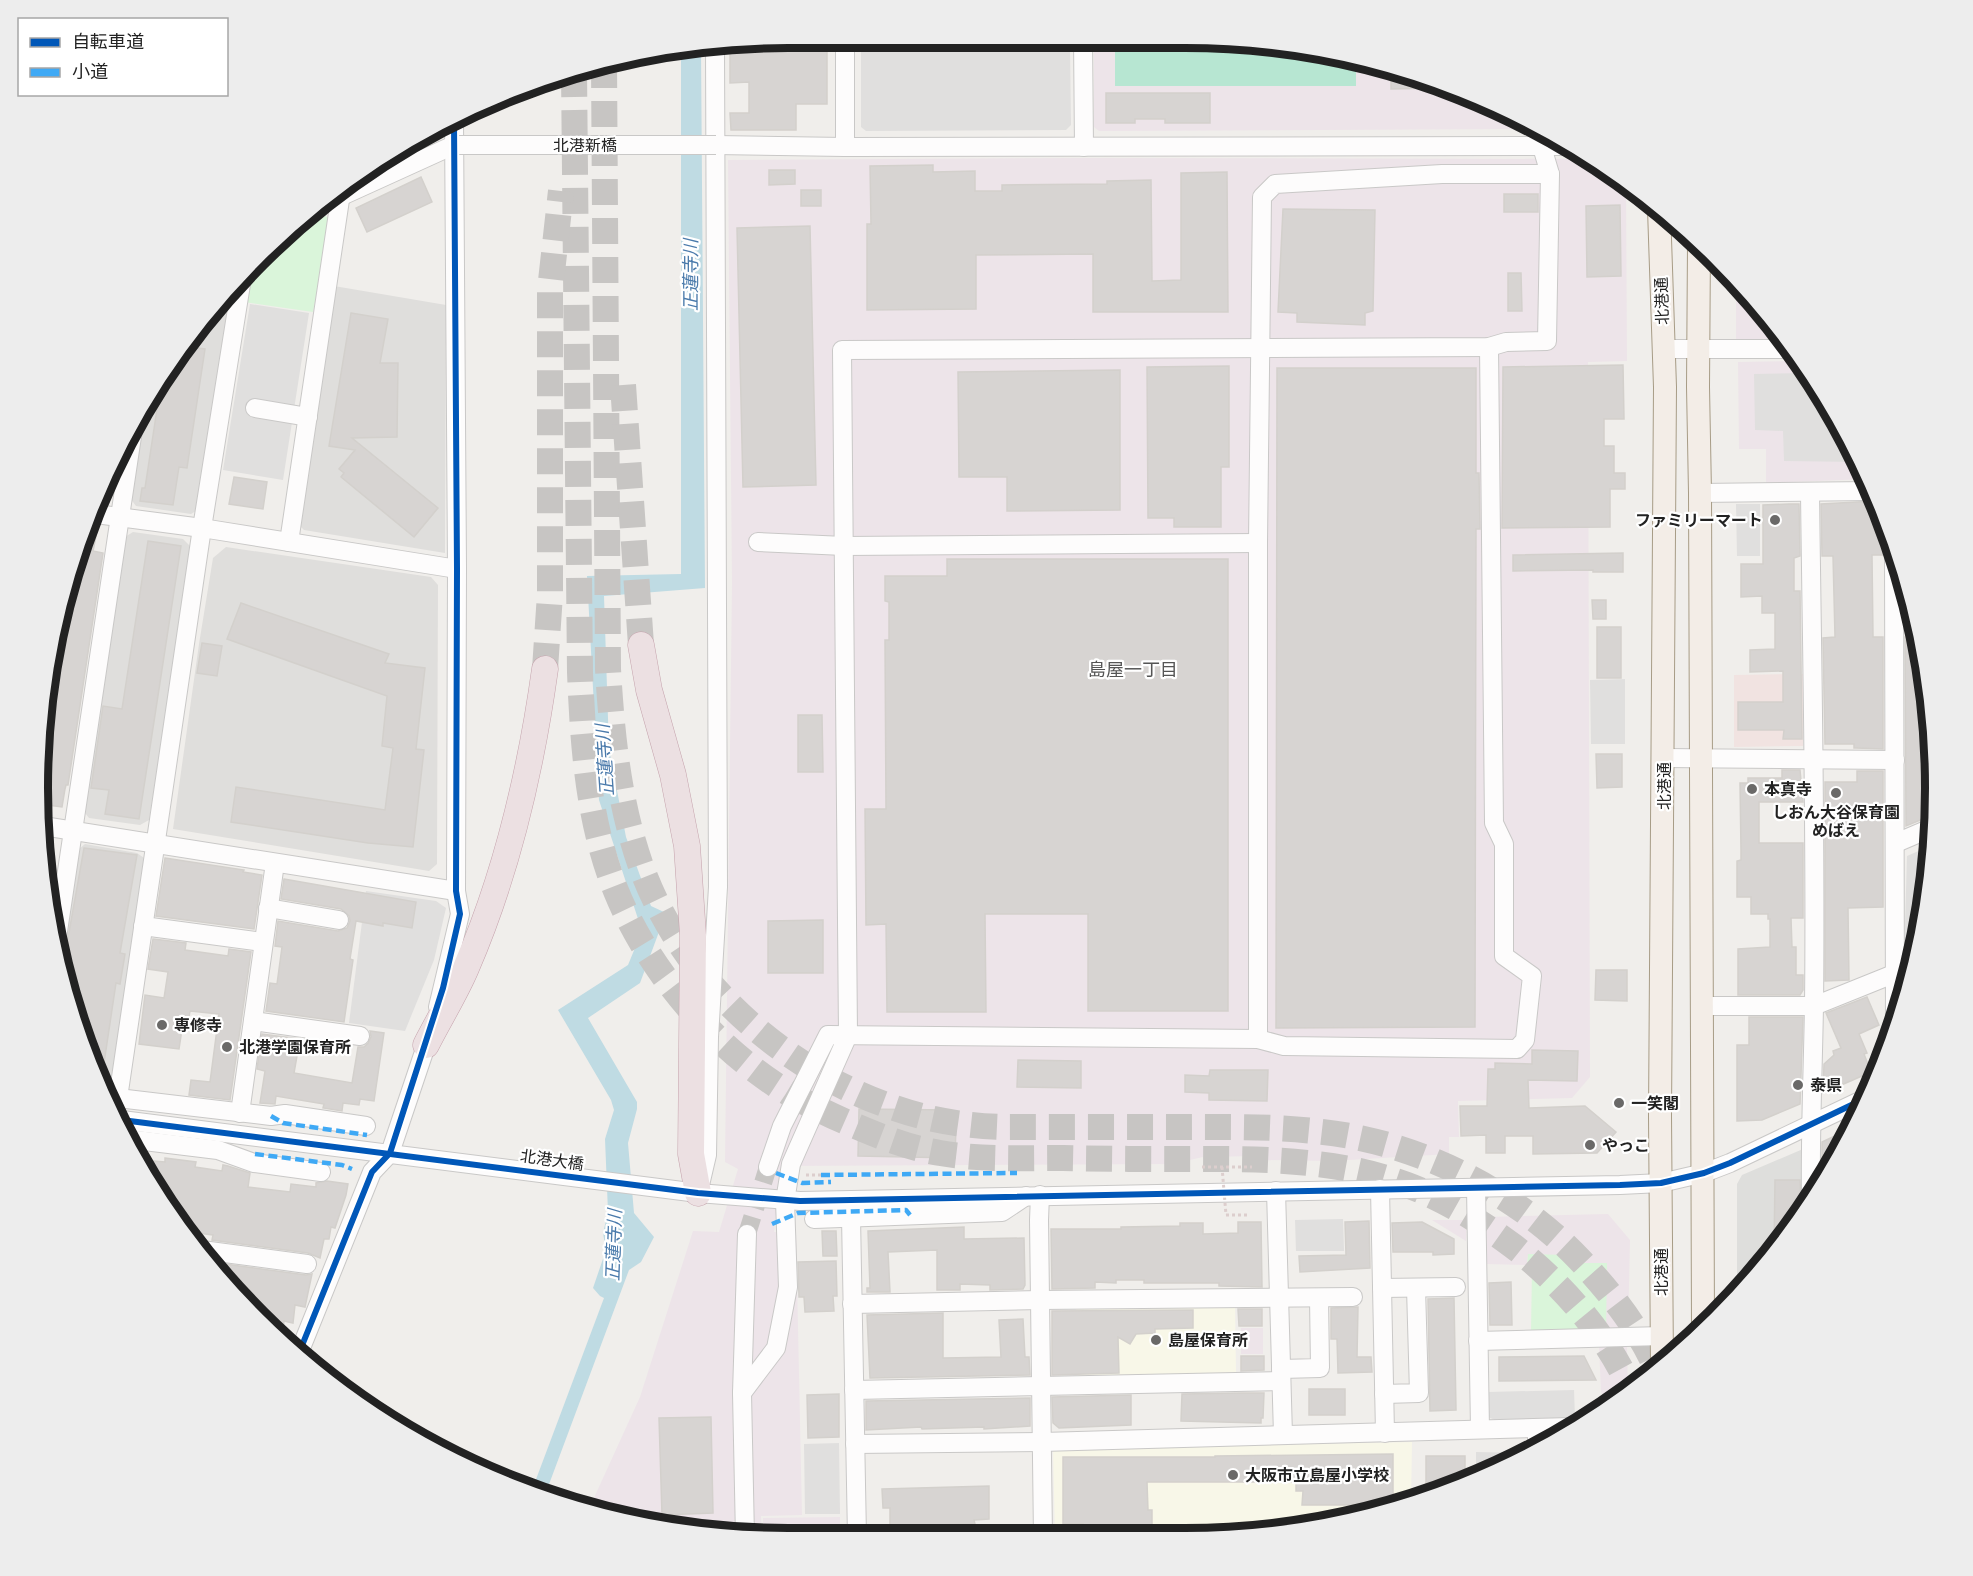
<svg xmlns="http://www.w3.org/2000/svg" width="1973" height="1576" viewBox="0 0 1973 1576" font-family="'Fira Sans Condensed','Noto Sans JP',sans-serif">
	<rect width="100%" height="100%" fill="#f0eeeb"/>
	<!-- residential -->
	<g fill="#dfdedc">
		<path d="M334 286 446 305 445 553 304 530 298 524Z"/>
		<path d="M233 290 199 509 191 514 136 506 130 498 144 405Z"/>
		<path d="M133 532 183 539 192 548 149 820 140 825 89 818 82 809 125 537Z"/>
		<path d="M226 547 431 577 438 585 437 864 429 871 173 829 199 644 213 558Z"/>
		<path d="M85 844 137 853 144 858 113 1089 103 1088 63 982 61 967 78 850Z"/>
	</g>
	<!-- commercial -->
	<path fill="#f1e3e1" d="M1803 674V746L1734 747V675Z"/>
	<!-- industrial -->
	<g fill="#ede4e9">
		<path d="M1094 39H1234L1332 52 1472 95 1528 122V129L1099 131 1094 127Z"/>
		<path d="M1082 158 1589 159 1626 185 1627 361 1588 362 1590 1077 1572 1098 1458 1101 1459 1137H1449V1154L1332 1161 1263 1160 1256 1156 1203 1157 1172 1164 781 1166 774 1232 796 1233 802 1515 761 1516 762 1537H739L594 1513 588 1511 640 1397 693 1231 719 1232 738 1169 725 1162 732 583 728 160Z"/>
		<path d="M1736 283 1781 331 1788 343H1736Z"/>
		<path d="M1799 361 1858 456 1867 479 1766 483V449H1739L1738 362Z"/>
		<path d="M1608 1214 1630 1240 1628 1331 1606 1332 1565 1263V1255H1528L1527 1265 1486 1264 1484 1217Z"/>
		<path d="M1432 1220H1467L1466 1241Z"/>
		<rect x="1241" y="1328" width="22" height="26"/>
		<path d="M1599 1346H1627L1628 1392 1607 1405 1601 1392Z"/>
		<path d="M840 1517V1537H763V1518Z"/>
	</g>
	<!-- education -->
	<g fill="#f8f7e8">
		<path d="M862 38 1071 39V47H862Z"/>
		<path d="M1235 1304 1236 1373 1077 1376 1076 1307Z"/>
		<path d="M1412 1442 1411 1501 1379 1513 1234 1537H1055L1053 1449Z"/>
	</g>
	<!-- religious -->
	<path fill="#dededc" d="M1803 1149 1804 1207 1749 1283 1737 1294V1184L1742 1175Z"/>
	<!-- park -->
	<g fill="#daf5da">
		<path d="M325 216 331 220 313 312 244 302C246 291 246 275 251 265 263 244 304 225 325 216Z"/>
		<path d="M1528 1254 1566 1255V1263H1607L1606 1332 1531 1331 1532 1268H1527Z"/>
	</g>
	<!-- pitch -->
	<path fill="#b7e6d2" d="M1115 39C1195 39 1279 36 1356 59V86H1115Z"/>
	<!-- parking -->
	<g fill="#e0dfde">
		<path d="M1070 49 1071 125 1066 130 866 131 861 127V50Z"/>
		<path d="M250 304 309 313 283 480 223 470Z"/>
		<path d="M1807 373 1858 456 1860 462 1784 461 1783 431 1755 430 1754 374Z"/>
		<path d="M1736 504H1760V556H1737Z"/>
		<path d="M1625 679V744H1591L1590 680Z"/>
		<path d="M1930 846 1929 886 1910 970 1904 960 1907 856Z"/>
		<path d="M366 891 436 901 446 908 434 960 405 1031 349 1023Z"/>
		<path d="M1343 1219 1344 1251H1296L1295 1220Z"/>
		<path d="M1574 1390 1575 1418 1495 1420 1488 1417V1392Z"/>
		<path d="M839 1443 840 1514H805L804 1444Z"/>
		<path d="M1476 1452 1527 1453V1455L1517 1461 1476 1477Z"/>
	</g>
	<!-- water -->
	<path fill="#bfdbe3" d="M701 49 705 588 604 596 609 749 626 837 651 906 666 913 640 983 588 1018 637 1102V1109L628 1143 634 1213 654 1237 641 1262 629 1270 545 1495 532 1490 604 1298 600 1296 593 1288 606 1250 603 1233 608 1212 605 1139 614 1110 611 1100 558 1010 628 965 642 931 599 800 587 576 681 574V52Z"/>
	<!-- building -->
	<g fill="#d7d4d2" stroke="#d3d0cc" stroke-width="1.5">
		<path d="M788 38H827V104H796V130H731L730 113H749V82L730 83V45Z"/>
		<path d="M1391 70 1441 85V88L1391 89Z"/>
		<path d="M1106 93H1210V123H1165V119H1135V123H1106Z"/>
		<path d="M933 165V172L975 171V191H1002V185L1107 184V181L1151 180 1152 281 1181 280V173L1227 172 1228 312H1093V254L976 255V309L867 310V224H871L870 166Z"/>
		<path d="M769 170H795V184L769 185Z"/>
		<path d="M421 177 432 202 367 232 356 208Z"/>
		<rect x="801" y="190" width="20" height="16"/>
		<rect x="1504" y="194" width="34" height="18"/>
		<path d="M1620 205 1621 276 1587 277 1586 206Z"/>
		<path d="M1283 209 1375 210 1373 311 1365 313V325L1297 322V313L1278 312Z"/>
		<path d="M810 226 816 485 743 487 737 228Z"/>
		<path d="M1508 273H1521L1522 311H1508Z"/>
		<path d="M351 313 388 319 380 363H398L397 437 352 438 438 508 414 537 341 477 344 473 339 469 355 450 329 446Z"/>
		<path d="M189 347 205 349 187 468 179 467 173 505 140 501 142 488H145L161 383Z"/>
		<path d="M1623 365 1624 419H1604V446H1614V473H1625V489H1610V527L1502 528 1503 367Z"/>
		<path d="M1229 366V467H1221V527H1174V518H1148L1147 367Z"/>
		<path d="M1277 368H1476V473H1479L1480 529H1476L1475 1027 1276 1028Z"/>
		<path d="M1120 370V510L1007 511V477H959L958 372Z"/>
		<path d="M234 477 267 482 263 509 229 504Z"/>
		<path d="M1875 501 1879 512V533L1887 532 1890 540 1884 545 1883 555H1872L1873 637H1883V749L1856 748H1854V744H1825L1823 638 1835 637 1833 556H1822L1821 504Z"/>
		<path d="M1789 504H1799L1800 556 1794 558V591H1800L1802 739H1783L1784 730H1738V702H1783V671L1750 672V650L1775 649V613H1762V596L1741 597V564H1763V505Z"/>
		<path d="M92 524 98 526 93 551 103 553 68 785H66L65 789 62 807 40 804V786H38L66 587Z"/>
		<path d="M148 541 181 546 139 819 105 814 109 790 91 788 103 706 122 709Z"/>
		<path d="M1623 553V572H1593V570L1513 571V555Z"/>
		<path d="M947 559H1228V1011H1088V914H985L986 1012H887L886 924 866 925 865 809H886L885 640H889V602L885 601V576H947Z"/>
		<path d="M1592 600H1606V619H1593Z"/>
		<path d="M241 603 389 654 385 663 425 668 416 749 424 750 413 847 368 843 231 822 236 787 385 810 393 748 382 746 387 696 227 639Z"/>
		<rect x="1597" y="627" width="24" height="51"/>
		<path d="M1905 637H1917L1934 739 1932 811H1923V819L1906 826Z"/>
		<path d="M202 643 222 646 217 676 197 673Z"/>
		<path d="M798 715H822L823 772H798Z"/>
		<path d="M1596 754H1622V787L1597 788Z"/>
		<path d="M1782 770H1800L1803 802H1759V843H1803V918H1791L1792 947H1796V975H1803V990L1800 995H1738V949L1770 947V919H1768V914H1751V897H1737V861L1741 860V850L1740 783H1748V778H1782Z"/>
		<path d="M1857 771H1883V907L1848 908 1849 980 1825 981V782H1857Z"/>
		<path d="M84 848 137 855 120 953 125 954 120 984 116 983 101 1083 63 983 68 956 65 955Z"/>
		<path d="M165 858 244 870 243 872 262 875 254 929 156 916Z"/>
		<path d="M284 879 416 902 412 928 383 923V926L356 921 350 959 353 960 344 1022 266 1011 270 983 277 984 282 947 275 946 278 921 338 931 347 928 350 921 349 916 341 909 281 899Z"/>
		<path d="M823 920V973H768V921Z"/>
		<path d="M153 939 186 943 185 950 228 956 229 949 251 952 230 1100 189 1095 191 1080 210 1082 219 1014 190 1011 189 1017 184 1016 179 1049 139 1044 145 995 164 998 168 972 148 969Z"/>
		<path d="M1596 970H1627V1001L1595 1000Z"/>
		<path d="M1867 997 1879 1025 1859 1034 1867 1053 1864 1054 1871 1072 1823 1093 1824 1064 1834 1055 1833 1051 1841 1048 1826 1013Z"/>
		<path d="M1749 1017H1803L1800 1104 1762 1120 1737 1121V1045H1749Z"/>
		<path d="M370 1031 384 1033 374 1101 360 1099 359 1105 343 1103 342 1111 323 1108 324 1104 276 1096 275 1104 260 1103 265 1071 257 1069 262 1034 300 1039 294 1073 352 1083 358 1047H364L368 1043 371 1037Z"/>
		<path d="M1532 1050 1578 1051 1577 1081 1528 1080 1529 1108 1585 1106 1616 1132 1597 1153 1533 1154V1136H1505V1153H1486V1135L1461 1136 1460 1106H1487L1488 1069H1495V1063L1532 1064Z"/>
		<path d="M1018 1060 1081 1061V1088L1017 1087Z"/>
		<path d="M1210 1070H1268L1267 1101 1209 1100V1093L1185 1092V1075L1209 1076Z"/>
		<path d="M859 1109 951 1110V1125H956L955 1158 858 1156Z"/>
		<path d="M1839 1134 1844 1144 1835 1163 1826 1175 1822 1166V1142Z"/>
		<path d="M165 1158 196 1162 195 1167 222 1171 223 1165 228 1166 250 1173 248 1187 290 1192 291 1184 316 1187V1183L327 1181 348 1184 346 1195 335 1228 331 1227 329 1239H324L320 1258 308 1253 212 1240 213 1235 190 1232 141 1160 165 1162Z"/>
		<path d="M1775 1180H1800L1801 1202V1210L1774 1248Z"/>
		<path d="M1369 1221 1370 1268 1300 1272 1299 1256 1346 1255 1345 1222Z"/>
		<path d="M1238 1222H1261L1262 1287 1219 1286V1283H1144V1280H1116V1283L1095 1282V1288L1052 1289 1051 1229H1121V1227L1180 1226V1223H1203V1234L1238 1233Z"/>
		<path d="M1422 1222 1454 1239V1254L1433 1255V1252H1393L1392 1223Z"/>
		<path d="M964 1227V1239L1024 1238 1025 1285 1023 1289 990 1290V1285L960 1284V1290H937V1250L888 1252 890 1292H867V1288H870L868 1231Z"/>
		<path d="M822 1231H836L837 1256H823Z"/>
		<path d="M836 1261 837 1296H833L834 1311 805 1312 804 1297H799L798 1262Z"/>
		<path d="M210 1262 306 1275 312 1274 305 1307 295 1305 293 1323 284 1321 282 1337 223 1282Z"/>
		<path d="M1511 1282 1512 1325H1490L1489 1283Z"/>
		<path d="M1454 1298 1456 1410 1430 1411 1428 1299Z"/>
		<path d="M1358 1307 1357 1357H1371L1372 1372 1338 1373 1337 1339H1331V1308Z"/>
		<path d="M1238 1309H1262V1326H1239Z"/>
		<path d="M1193 1310V1328L1155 1329V1333L1136 1334 1130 1344 1118 1337 1119 1373 1052 1375V1311Z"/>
		<path d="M943 1313V1358L1001 1357 999 1320 1023 1319 1025 1357H1029L1030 1375 870 1378 867 1315Z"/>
		<path d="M1241 1356H1264V1370L1241 1371Z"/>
		<path d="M1584 1356 1596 1380 1499 1381V1357Z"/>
		<rect x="1309" y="1389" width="36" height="26"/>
		<path d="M1241 1393H1264L1263 1418H1261V1423L1181 1421 1182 1394Z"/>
		<path d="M839 1394V1437L808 1438 807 1395Z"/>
		<path d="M1131 1395V1425L1059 1428 1053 1423 1052 1397Z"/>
		<path d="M1030 1398V1426L984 1429V1427L922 1429 921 1427 866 1430V1401Z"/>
		<path d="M711 1417 713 1513 662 1515 659 1418Z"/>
		<path d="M1393 1454V1505H1302L1303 1491H1296V1482H1147L1148 1510H1152V1537H1084L1083 1524H1063V1457H1215V1456Z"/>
		<path d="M1426 1456H1465V1481L1426 1495Z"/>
		<path d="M989 1486V1519L974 1520 975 1524 890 1526V1508H883L882 1489Z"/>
	</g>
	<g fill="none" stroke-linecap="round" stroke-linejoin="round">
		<!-- minor-tunnel -->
		<path stroke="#c7c5c3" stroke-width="18" stroke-dasharray="18 9" stroke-linecap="butt" d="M747 1234 768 1167"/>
		<!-- highway-tunnel -->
		<g stroke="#c7c5c3" stroke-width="26" stroke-dasharray="26 13" stroke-linecap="butt">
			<path d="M604 62 608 669C612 738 619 805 642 869 687 991 800 1085 925 1117 950 1123 975 1126 1001 1127 1058 1127 1116 1127 1173 1127 1220 1127 1267 1126 1314 1131 1412 1140 1511 1188 1579 1259 1609 1291 1639 1328 1657 1370"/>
			<path d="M574 71 580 672C583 746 588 821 616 891 648 970 714 1048 787 1092 812 1107 838 1119 865 1130 889 1140 914 1149 940 1153 981 1160 1022 1158 1063 1158 1106 1159 1150 1159 1193 1159 1265 1159 1338 1159 1407 1185 1445 1199 1481 1222 1513 1246 1559 1281 1608 1336 1631 1390"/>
			<path d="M623 385 641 645"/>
			<path d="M545 669 550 594V290L561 191"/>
		</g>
		<!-- minor casing -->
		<g stroke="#c9c8c7" stroke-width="20">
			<g id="minor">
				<path d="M845 38V147"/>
				<path d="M1083 39 1084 147"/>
				<path d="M716 145 845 147 1572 146"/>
				<path d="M333 200 454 145"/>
				<path d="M1664 349H1792"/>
				<path d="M255 408 308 417"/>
				<path d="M1810 492C1812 663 1816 834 1814 1005 1813 1069 1810 1133 1811 1196"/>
				<path d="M1700 493 1871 491"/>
				<path d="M96 514 202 528 457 569"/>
				<path d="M289 542 341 193"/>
				<path d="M758 542 844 546 1258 543"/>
				<path d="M1894 550 1895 1030"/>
				<path d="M1664 758 1895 760"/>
				<path d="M43 826 456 891"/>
				<path d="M1896 843 1931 828"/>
				<path d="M268 908 339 920"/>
				<path d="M143 926 263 942"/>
				<path d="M57 938 134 423"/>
				<path d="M1703 1006H1814L1896 973"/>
				<path d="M438 1007 460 914 456 891 457 569 454 121"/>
				<path d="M253 1021 360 1036"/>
				<path d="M1258 1039V543L1262 197 1275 184 1442 174H1550"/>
				<path d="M118 1098 202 528 242 278"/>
				<path d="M108 1101 118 1098 271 1116 285 1114 366 1126"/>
				<path d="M240 1113 275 863"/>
				<path d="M114 1119 698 1193 800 1201 1620 1185 1661 1183 1704 1173 1730 1163 1864 1099"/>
				<path d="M128 1139 218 1150 254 1163 321 1172"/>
				<path d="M768 1167 782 1126 828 1035 1258 1039 1284 1046 1517 1049 1525 1040 1532 976 1504 956V844L1494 823 1489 347"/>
				<path d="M700 1185 707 1155 709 1037 718 887 715 47"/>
				<path d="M1476 1188 1480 1429"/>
				<path d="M1380 1189 1385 1433"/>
				<path d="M1276 1191 1283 1435"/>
				<path d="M1040 1195 1039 1220 1043 1537"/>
				<path d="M851 1217 857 1537"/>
				<path d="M814 1219 1002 1212 1026 1196"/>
				<path d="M202 1250 307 1264"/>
				<path d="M1382 1288 1456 1287"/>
				<path d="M852 1304 1040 1300 1353 1297"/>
				<path d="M1478 1341 1662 1336"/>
				<path d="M299 1353 372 1172 390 1153 430 1034"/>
				<path d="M1281 1369 1320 1368 1319 1298"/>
				<path d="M854 1390 1281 1381"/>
				<path d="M742 1393 776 1348 788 1287 785 1201 791 1164 848 1035 842 350 1489 347 1506 342 1547 341 1550 174 1542 147V129"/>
				<path d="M1384 1394 1419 1393 1416 1288"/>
				<path d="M855 1444 1042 1442 1571 1427"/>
				<path d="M1537 1449V1429"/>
				<path d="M717 1533H745"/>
				<path d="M745 1537 742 1393 747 1234"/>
			</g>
		</g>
		<!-- major casing -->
		<g stroke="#a79c86" stroke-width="24">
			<g id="major">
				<path d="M1659 209 1665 387 1660 1116 1662 1364"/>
				<path d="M1699 245 1698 387 1700 493 1703 1326"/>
			</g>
		</g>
		<!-- highway casing -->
		<g stroke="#c5a2ac" stroke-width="27">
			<g id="highway">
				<path d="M641 645 649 690 673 775 687 846 693 935 691 1154 698 1193"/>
				<path d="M426 1045C439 1019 455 994 466 968 507 873 531 770 545 669"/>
			</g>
		</g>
		<!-- path -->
		<g stroke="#dccecd" stroke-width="3" stroke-dasharray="3 3" stroke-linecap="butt">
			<path d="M1202 1167H1252"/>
			<path d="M806 1175H821"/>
			<path d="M1226 1215H1247"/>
		</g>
		<!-- minor -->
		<use href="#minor" stroke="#fdfcfc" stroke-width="18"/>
		<!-- major -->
		<use href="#major" stroke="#f3ede7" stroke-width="22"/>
		<!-- highway -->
		<use href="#highway" stroke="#ece0e2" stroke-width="26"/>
		<!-- minor-bridge casing -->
		<g stroke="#c9c8c7" stroke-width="20" stroke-linecap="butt">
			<path id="minor-bridge" d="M454 145H716"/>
		</g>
		<!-- path-bridge -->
		<path stroke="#dccecd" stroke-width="3" stroke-dasharray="3 3" stroke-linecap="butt" d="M1222 1167 1226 1215"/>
		<!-- minor-bridge -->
		<use href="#minor-bridge" stroke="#fdfcfc" stroke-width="18"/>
		<!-- quiet -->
		<g stroke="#3fa9f5" stroke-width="4.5" stroke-dasharray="9 4.5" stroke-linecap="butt">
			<path d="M271 1116 283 1123 367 1135"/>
			<path d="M255 1154 342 1165 352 1169"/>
			<path d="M776 1173 802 1183 831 1182"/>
			<path d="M821 1175 1017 1173"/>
			<path d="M772 1224 798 1213 906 1210 910 1215"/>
		</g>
		<!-- cycleway casing -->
		<g stroke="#fff" stroke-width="10">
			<g id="cycleway">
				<path d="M114 1119 698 1193 800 1201 1620 1185 1661 1183 1704 1173 1730 1163 1864 1099"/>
				<path d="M299 1353 372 1172 390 1153 443 988 460 914 456 891 457 569 454 121"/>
			</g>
		</g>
		<!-- cycleway -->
		<use href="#cycleway" stroke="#0057b8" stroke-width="6"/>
	</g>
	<!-- markers -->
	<g fill="#6a6968" stroke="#fff" stroke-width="2">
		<circle cx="1775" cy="520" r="6"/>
		<circle cx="1752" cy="789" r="6"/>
		<circle cx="1836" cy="793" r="6"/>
		<circle cx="162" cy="1025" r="6"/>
		<circle cx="227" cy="1047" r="6"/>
		<circle cx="1798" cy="1085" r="6"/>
		<circle cx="1619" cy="1103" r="6"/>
		<circle cx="1590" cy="1145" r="6"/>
		<circle cx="1156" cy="1340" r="6"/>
		<circle cx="1233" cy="1475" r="6"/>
	</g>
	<g text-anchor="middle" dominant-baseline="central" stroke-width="4.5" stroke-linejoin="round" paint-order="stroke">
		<!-- street labels -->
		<g font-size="16" fill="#222" stroke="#fff">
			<text x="585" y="145">北港新橋</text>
			<text transform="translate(1662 301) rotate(-92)">北港通</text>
			<text transform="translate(1664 786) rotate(-90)">北港通</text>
			<text transform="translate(552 1160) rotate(8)">北港大橋</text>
			<text transform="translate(1661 1272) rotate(-90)">北港通</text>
		</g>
		<!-- poi labels -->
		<g font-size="16" font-weight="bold" fill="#222" stroke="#fff" text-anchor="start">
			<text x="1763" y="520" text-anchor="end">ファミリーマート</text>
			<text x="1764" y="789">本真寺</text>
			<text x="1836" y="812" text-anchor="middle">しおん大谷保育園<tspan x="1836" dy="18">めばえ</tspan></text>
			<text x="174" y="1025">専修寺</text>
			<text x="239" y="1047">北港学園保育所</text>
			<text x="1810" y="1085">泰県</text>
			<text x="1631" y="1103">一笑閣</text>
			<text x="1602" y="1145">やっこ</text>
			<text x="1168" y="1340">島屋保育所</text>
			<text x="1245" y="1475">大阪市立島屋小学校</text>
		</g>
		<!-- water labels -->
		<g font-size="18" font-style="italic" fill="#4a7aab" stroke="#fff">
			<text transform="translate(691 275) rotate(-90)">正蓮寺川</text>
			<text transform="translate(605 760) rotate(-94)">正蓮寺川</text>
			<text transform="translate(614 1245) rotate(-88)">正蓮寺川</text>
		</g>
		<!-- neighbourhood labels -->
		<g font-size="18" fill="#555" stroke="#fff">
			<text x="1133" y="670">島屋一丁目</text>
		</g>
	</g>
	<!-- crop -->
	<path d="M0 0H1973V1576H0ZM788 48H1185A740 740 0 0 1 1925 788V788A740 740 0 0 1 1185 1528H788A740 740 0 0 1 48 788V788A740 740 0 0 1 788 48Z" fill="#ededed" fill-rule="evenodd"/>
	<path fill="none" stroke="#222" stroke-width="8" d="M788 48H1185A740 740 0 0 1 1925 788V788A740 740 0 0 1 1185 1528H788A740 740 0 0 1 48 788V788A740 740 0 0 1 788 48Z"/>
	<!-- legend -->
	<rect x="18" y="18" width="210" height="78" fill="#ffffff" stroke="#a7a7a7" stroke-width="1.5"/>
	<rect x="30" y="38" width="30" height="9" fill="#0057b8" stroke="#a7a7a7" stroke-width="1.5"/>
	<text x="72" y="48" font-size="18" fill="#222222">自転車道</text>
	<rect x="30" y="68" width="30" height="9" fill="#3fa9f5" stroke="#a7a7a7" stroke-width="1.5"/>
	<text x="72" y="78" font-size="18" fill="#222222">小道</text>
</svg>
